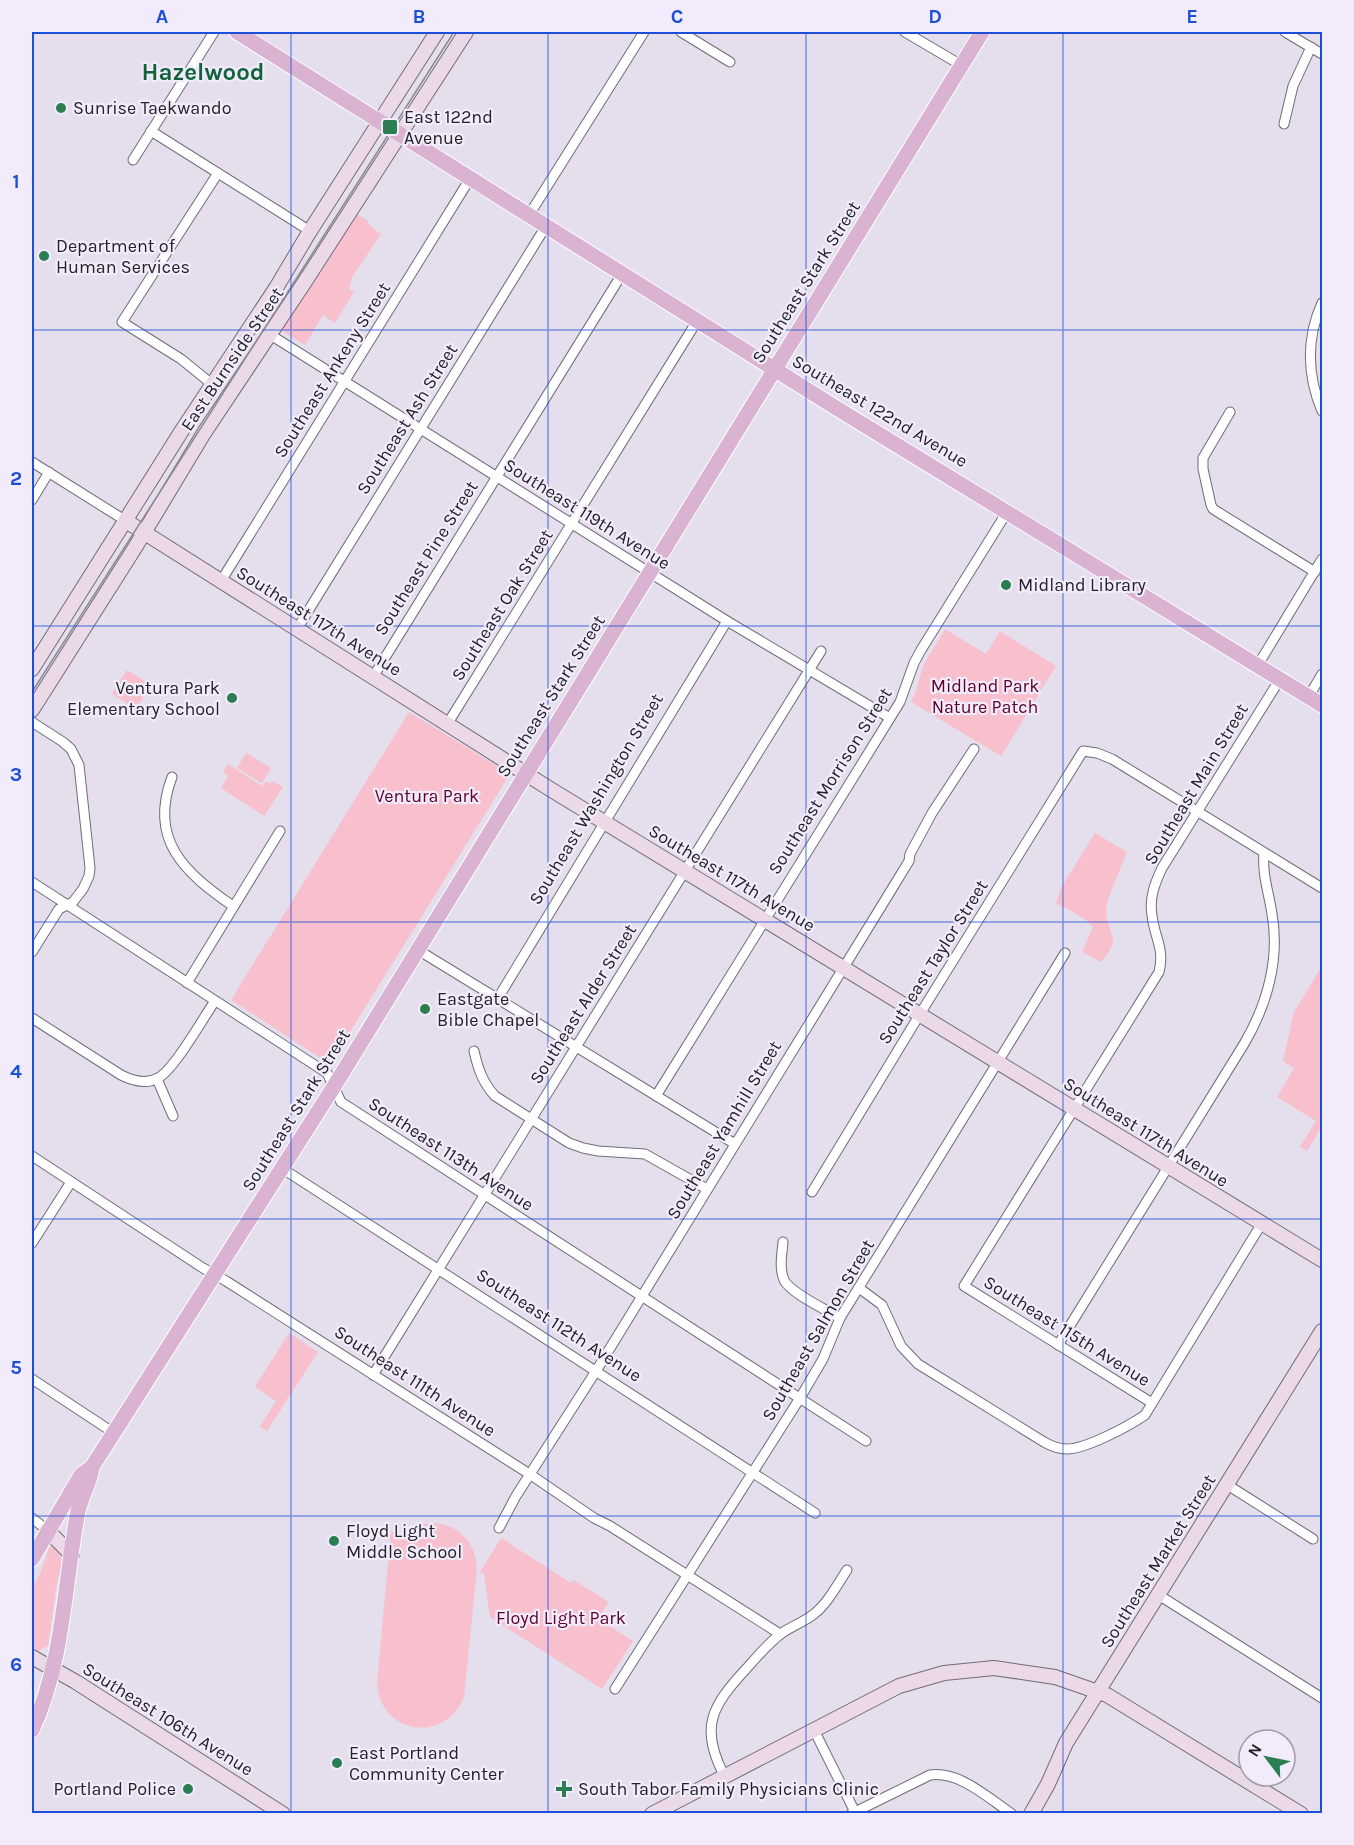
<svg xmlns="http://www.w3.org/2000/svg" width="1354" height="1845" viewBox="0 0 1354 1845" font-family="Karla,sans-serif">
	<rect width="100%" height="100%" fill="#e4deed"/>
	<!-- green -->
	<g fill="#f8c0cd">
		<path d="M357 214 368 221 369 225 381 234 352 277 349 289 354 292 335 323 323 315 305 345 284 332 283 326 351 220Z"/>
		<path d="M945 629 986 654 1000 631 1056 666 1001 756 911 702 916 691 923 666Z"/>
		<path d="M127 670 151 685 136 709 112 694Z"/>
		<path d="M409 712 510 774 330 1064 231 1000Z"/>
		<path d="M246 753 271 768 262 783 237 768Z"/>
		<path d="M228 764 262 786 266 781 270 784 272 781 283 787 264 816 221 788 228 776 223 772Z"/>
		<path d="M1095 833 1127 852C1123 863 1106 900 1106 910 1107 937 1124 935 1101 962L1082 952 1093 927C1084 916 1068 910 1056 903L1061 888Z"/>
		<path d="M1322 966V1126L1307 1151 1300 1147 1316 1121 1277 1097 1294 1068 1283 1061 1294 1012Z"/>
		<path d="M289 1333 318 1352 267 1431 260 1427 276 1401 255 1387Z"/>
		<path d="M429 1523C456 1522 476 1541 477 1568L464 1697C445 1744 380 1735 377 1683L391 1531H398V1538L412 1527Z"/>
		<path d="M501 1538 571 1583 574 1580 609 1602 598 1619 633 1641 602 1689 490 1617 484 1574 480 1572Z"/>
		<path d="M51 1546 58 1552 63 1561 57 1582 48 1646 38 1651 32 1647V1587L40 1574 49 1548Z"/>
	</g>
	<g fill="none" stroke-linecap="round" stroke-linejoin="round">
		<!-- street casing -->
		<g stroke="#716c79" stroke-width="11">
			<g id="street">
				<path d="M681 32 730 62"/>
				<path d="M905 32 961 65"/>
				<path d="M1285 32 1322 54"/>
				<path d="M1284 124 1293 86 1311 47"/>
				<path d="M151 131 310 231"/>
				<path d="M133 160 214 32"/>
				<path d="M529 215 644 32"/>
				<path d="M1322 303C1306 338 1307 376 1322 411"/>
				<path d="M269 334 727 621 890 718"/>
				<path d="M213 385 181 359 122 322 218 173"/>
				<path d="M1230 412 1203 458V469L1211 505 1213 509 1315 572"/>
				<path d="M32 462 126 521"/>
				<path d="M32 500 49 472"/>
				<path d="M221 581 471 177"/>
				<path d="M297 629 546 226"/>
				<path d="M1258 665 1322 559"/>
				<path d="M373 677 622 274"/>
				<path d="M1309 696 1322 674"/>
				<path d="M32 722 63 742 71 749 79 765 90 868 89 876 83 889 73 902 59 909 32 952"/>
				<path d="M448 723 697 321"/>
				<path d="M172 777C148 840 185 873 233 906"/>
				<path d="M32 882 327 1073 341 1102 866 1441"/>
				<path d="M418 950 735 1144"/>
				<path d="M187 983 280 831"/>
				<path d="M498 998 727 621"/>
				<path d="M32 1018 121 1075C133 1081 146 1085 158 1078 174 1070 203 1018 215 1001"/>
				<path d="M474 1051C478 1069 483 1083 495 1096L569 1143 583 1148 598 1151 645 1154 707 1189"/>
				<path d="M157 1079 173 1116"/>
				<path d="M656 1096 900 702 914 663 921 650 1007 512"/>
				<path d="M32 1156 203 1268 226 1281 531 1475 594 1518 610 1526 780 1634"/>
				<path d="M283 1169 815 1513"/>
				<path d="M812 1192 920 1014 1083 751 1097 753 1112 759 1322 888"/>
				<path d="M783 1242C782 1254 779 1268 784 1280 790 1293 827 1310 840 1318"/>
				<path d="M32 1243 71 1182"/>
				<path d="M859 1288 882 1305 901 1346 918 1364 1044 1442C1051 1446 1058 1449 1067 1449 1086 1449 1129 1426 1145 1415L1262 1223"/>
				<path d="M1058 1345 1244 1044C1267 1005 1280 959 1272 914 1269 893 1262 875 1264 854"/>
				<path d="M373 1375 821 651"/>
				<path d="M32 1379 114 1433"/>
				<path d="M1152 1403 964 1286 1159 972C1165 948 1154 937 1152 915 1149 898 1155 883 1162 868L1280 679"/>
				<path d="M1226 1484 1313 1539"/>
				<path d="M32 1518 47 1530"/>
				<path d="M499 1528 516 1496 596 1371 887 897 909 861 910 854 932 813 974 749"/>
				<path d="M1157 1594 1322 1698"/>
				<path d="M615 1689 800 1398 823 1359 840 1318 1065 953"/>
				<path d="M814 1730 855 1812"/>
				<path d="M724 1775C699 1727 712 1706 746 1669 757 1657 768 1643 782 1633 792 1626 804 1622 814 1614 828 1603 837 1585 847 1570"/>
				<path d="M851 1814 930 1775C960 1771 988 1798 1012 1814"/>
			</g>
		</g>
		<!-- secondary casing -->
		<g stroke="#716c79" stroke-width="16">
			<g id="secondary">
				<path d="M126 521 550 789 1322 1260"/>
				<path d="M32 669 181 432 276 288 310 231 437 32"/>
				<path d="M32 710 136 546 204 433 304 283 466 32"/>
				<path d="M47 1530 72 1555"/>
				<path d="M32 1657 76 1682 283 1814"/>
				<path d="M652 1814 899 1686 944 1673 994 1668 1055 1677 1107 1695 1301 1814"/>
				<path d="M1031 1814 1048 1784 1066 1743 1322 1331"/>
			</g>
		</g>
		<!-- primary casing -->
		<g stroke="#fff" stroke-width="17">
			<g id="primary">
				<path d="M237 32 833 406 1322 705"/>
				<path d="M32 1559 81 1475 92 1467 333 1088 982 32"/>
				<path d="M32 1730C64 1661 64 1584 78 1511 82 1495 90 1483 92 1467"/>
			</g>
		</g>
		<!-- street -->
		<use href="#street" stroke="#fff" stroke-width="9"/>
		<!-- secondary -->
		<use href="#secondary" stroke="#ecd9e8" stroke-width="14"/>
		<!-- primary -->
		<use href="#primary" stroke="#dab3d2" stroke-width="15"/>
		<!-- tram -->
		<path stroke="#8d8994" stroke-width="1.5" d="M32 692 454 32"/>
	</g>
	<!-- grid -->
	<path fill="none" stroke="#1d4ed8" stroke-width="1.5" stroke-opacity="0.55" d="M291 32V1814M548 32V1814M806 32V1814M1063 32V1814M32 330H1322M32 626H1322M32 922H1322M32 1219H1322M32 1516H1322"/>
	<!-- markers -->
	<g fill="#2a7e51" stroke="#f1ebfb" stroke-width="2">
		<circle cx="61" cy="108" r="6"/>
		<rect x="382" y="119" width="16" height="16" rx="3"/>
		<circle cx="44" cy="256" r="6"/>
		<circle cx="1006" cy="585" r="6"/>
		<circle cx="232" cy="698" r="6"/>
		<circle cx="425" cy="1009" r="6"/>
		<circle cx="334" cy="1541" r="6"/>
		<circle cx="337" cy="1763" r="6"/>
		<circle cx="188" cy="1789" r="6"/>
		<path d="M561 1780h6v6h6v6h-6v6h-6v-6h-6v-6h6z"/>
	</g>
	<g text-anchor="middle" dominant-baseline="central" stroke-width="4.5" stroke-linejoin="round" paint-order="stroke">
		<!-- poi labels -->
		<g font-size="18" fill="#242228" stroke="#f1ebfb" text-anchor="start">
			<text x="73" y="108">Sunrise Taekwando</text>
			<text x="404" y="117">East 122nd<tspan x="404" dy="21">Avenue</tspan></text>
			<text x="56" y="246">Department of<tspan x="56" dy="21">Human Services</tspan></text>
			<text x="1018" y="585">Midland Library</text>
			<text x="220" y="688" text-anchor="end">Ventura Park<tspan x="220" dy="21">Elementary School</tspan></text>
			<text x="437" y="999">Eastgate<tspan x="437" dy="21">Bible Chapel</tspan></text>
			<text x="346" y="1531">Floyd Light<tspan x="346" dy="21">Middle School</tspan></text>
			<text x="349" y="1753">East Portland<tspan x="349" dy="21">Community Center</tspan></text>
			<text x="176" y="1789" text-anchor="end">Portland Police</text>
			<text x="578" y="1789">South Tabor Family Physicians Clinic</text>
		</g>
		<!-- street labels -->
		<g font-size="18" fill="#242228" stroke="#f1ebfb">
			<text transform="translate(806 282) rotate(-58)">Southeast Stark Street</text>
			<text transform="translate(232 359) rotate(-56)">East Burnside Street</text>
			<text transform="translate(332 370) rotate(-58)">Southeast Ankeny Street</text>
			<text transform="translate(880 411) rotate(31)">Southeast 122nd Avenue</text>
			<text transform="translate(407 419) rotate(-58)">Southeast Ash Street</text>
			<text transform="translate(587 514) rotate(32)">Southeast 119th Avenue</text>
			<text transform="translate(426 558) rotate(-58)">Southeast Pine Street</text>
			<text transform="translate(502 605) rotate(-58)">Southeast Oak Street</text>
			<text transform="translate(319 621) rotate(32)">Southeast 117th Avenue</text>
			<text transform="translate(551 696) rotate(-58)">Southeast Stark Street</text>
			<text transform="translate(830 781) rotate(-58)">Southeast Morrison Street</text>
			<text transform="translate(1196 784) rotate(-59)">Southeast Main Street</text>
			<text transform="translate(596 799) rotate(-59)">Southeast Washington Street</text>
			<text transform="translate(732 878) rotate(31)">Southeast 117th Avenue</text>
			<text transform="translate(933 962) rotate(-58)">Southeast Taylor Street</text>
			<text transform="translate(583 1004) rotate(-58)">Southeast Alder Street</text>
			<text transform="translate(296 1110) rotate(-58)">Southeast Stark Street</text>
			<text transform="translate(724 1130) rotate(-59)">Southeast Yamhill Street</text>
			<text transform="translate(1146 1132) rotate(32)">Southeast 117th Avenue</text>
			<text transform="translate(451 1154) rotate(33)">Southeast 113th Avenue</text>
			<text transform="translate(559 1325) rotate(33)">Southeast 112th Avenue</text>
			<text transform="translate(818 1330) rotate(-60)">Southeast Salmon Street</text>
			<text transform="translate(1067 1331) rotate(32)">Southeast 115th Avenue</text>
			<text transform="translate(415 1381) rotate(33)">Southeast 111th Avenue</text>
			<text transform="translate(1158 1561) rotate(-58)">Southeast Market Street</text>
			<text transform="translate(168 1719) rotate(32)">Southeast 106th Avenue</text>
		</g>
		<!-- park labels -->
		<g font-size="18" fill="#5e0029" stroke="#f1ebfb">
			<text x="985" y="686">Midland Park<tspan x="985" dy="21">Nature Patch</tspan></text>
			<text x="427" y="796">Ventura Park</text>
			<text x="561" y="1618">Floyd Light Park</text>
		</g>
		<!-- district labels -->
		<g font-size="24" font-weight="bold" fill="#11633a" stroke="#f1ebfb">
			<text x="203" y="72">Hazelwood</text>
		</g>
	</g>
	<!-- border -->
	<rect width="1354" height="1845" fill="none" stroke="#f1ebfb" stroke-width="66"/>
	<!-- north arrow -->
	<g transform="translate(1267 1758) rotate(302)"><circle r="28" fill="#f1ebfb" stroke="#9f9ba7" stroke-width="1.5"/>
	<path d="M0-4.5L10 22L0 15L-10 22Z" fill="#2a7e51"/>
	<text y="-9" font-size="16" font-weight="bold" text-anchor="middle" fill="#242228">N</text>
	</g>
	<rect x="33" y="33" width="1288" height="1779" fill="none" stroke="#1d4ed8" stroke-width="2"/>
	<g font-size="20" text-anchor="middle" font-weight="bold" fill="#1d4ed8">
		<text x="162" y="23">A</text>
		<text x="419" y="23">B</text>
		<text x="677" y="23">C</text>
		<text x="935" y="23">D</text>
		<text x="1192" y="23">E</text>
		<text x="16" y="188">1</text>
		<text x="16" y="485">2</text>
		<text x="16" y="781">3</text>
		<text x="16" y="1078">4</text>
		<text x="16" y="1374">5</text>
		<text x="16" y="1671">6</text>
	</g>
</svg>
